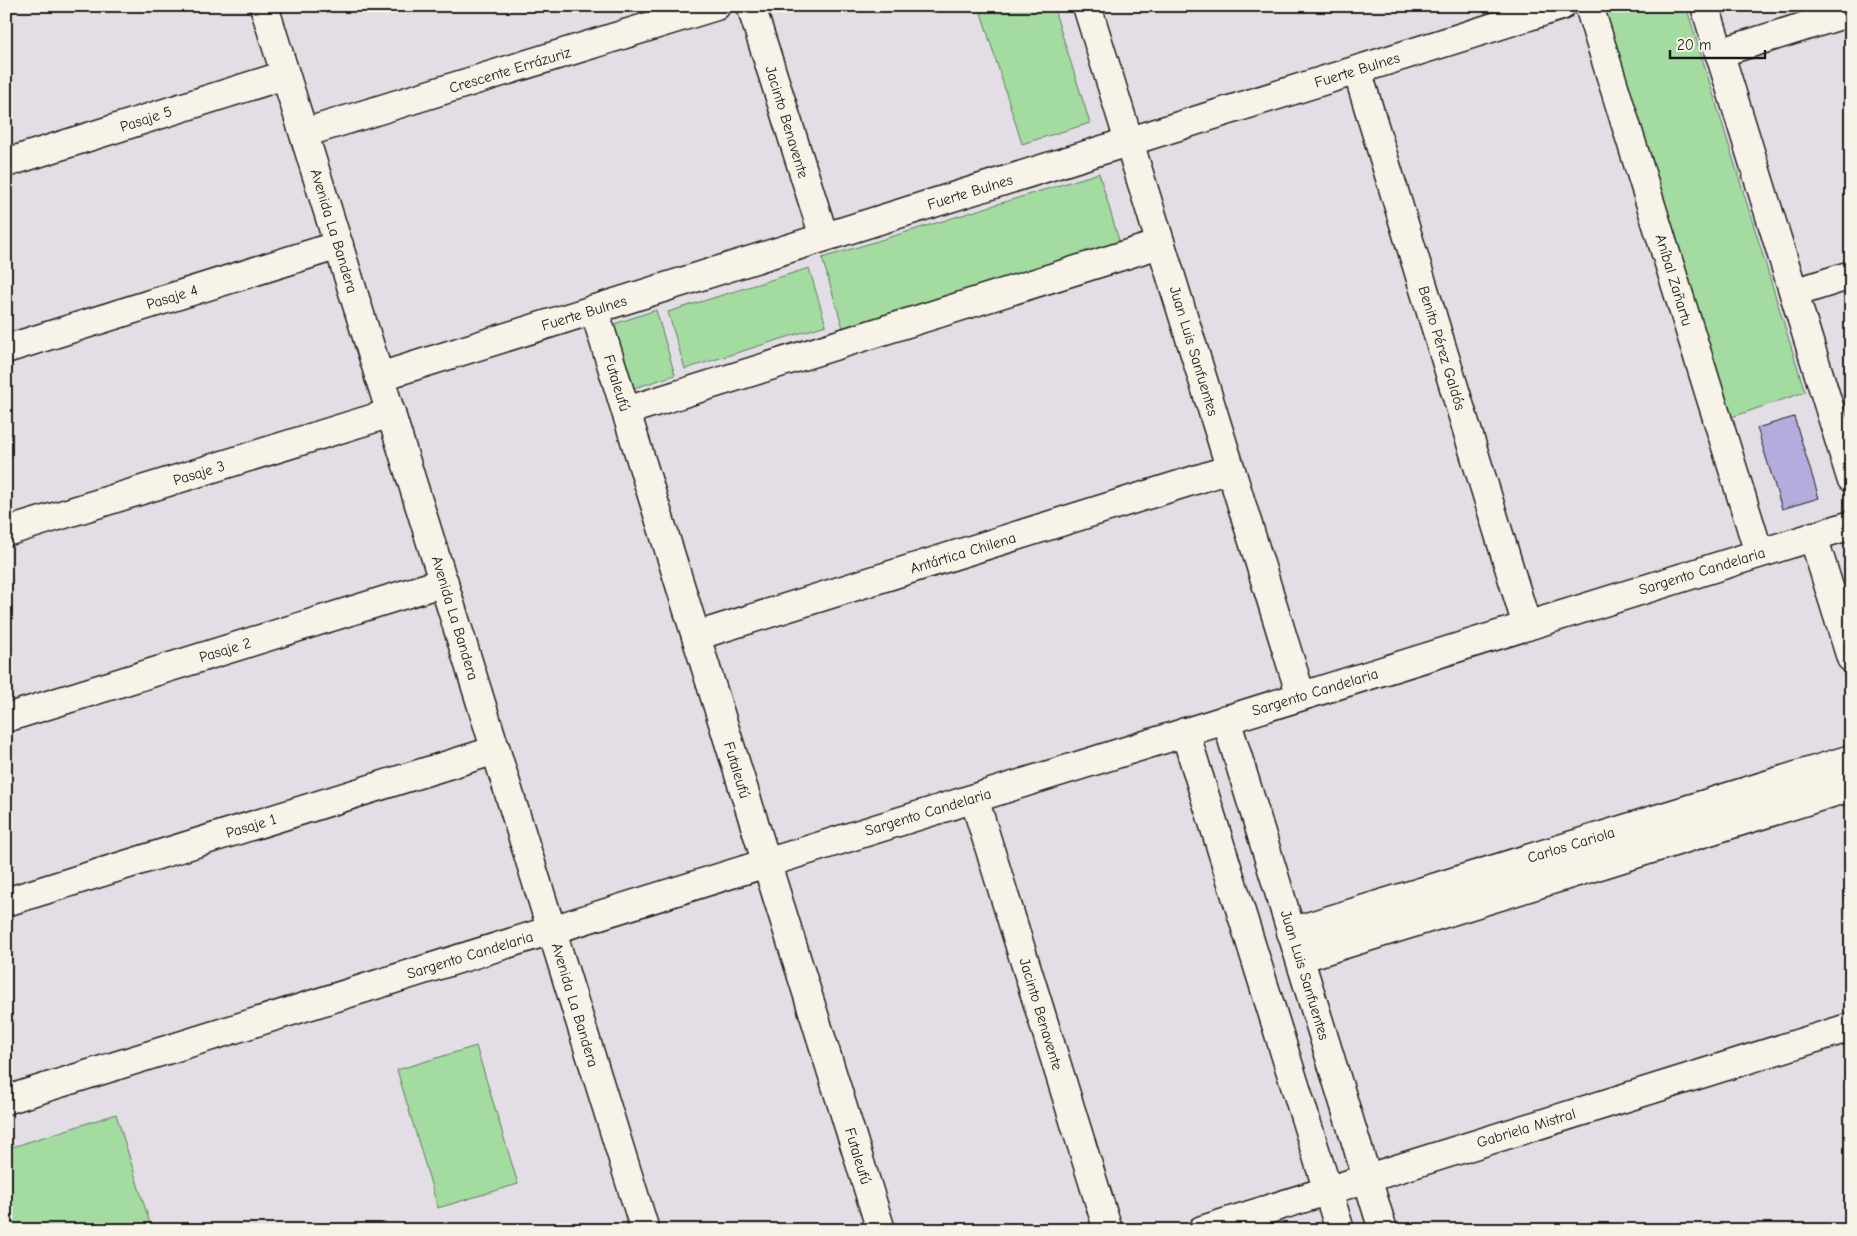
<svg xmlns="http://www.w3.org/2000/svg" width="1857" height="1236" viewBox="0 0 1857 1236" font-family="'Comic Neue',sans-serif">
	<rect width="100%" height="100%" fill="#e3dee5"/>
	<filter id="ink" filterUnits="userSpaceOnUse"><feTurbulence type="fractalNoise" baseFrequency=".02" numOctaves="2"/><feDisplacementMap in="SourceGraphic" scale="10" xChannelSelector="R" yChannelSelector="G"/><feConvolveMatrix kernelMatrix="1 2 1 2 8 2 1 2 1" color-interpolation-filters="sRGB"/></filter>
	<g filter="url(#ink)">
		<!-- green -->
		<g fill="#a3dba0" stroke="#607c5e">
			<path d="M979 6H1053L1090 123 1022 144Z"/>
			<path d="M1623 6H1686L1805 392 1729 418 1603 13Z"/>
			<path d="M1099 173 1120 244 843 328 822 258Z"/>
			<path d="M809 268 826 325 685 369 668 312Z"/>
			<path d="M656 310 675 375 628 390 608 326Z"/>
			<path d="M476 1046 518 1184 438 1208 397 1070Z"/>
			<path d="M116 1114 152 1230H6V1149Z"/>
		</g>
		<!-- building -->
		<path fill="#b3acdd" stroke="#1c1c1c" d="M1794 417 1819 498 1782 509 1757 428Z"/>
		<g fill="none" stroke-linecap="round" stroke-linejoin="round">
			<!-- minor casing -->
			<g stroke="#1c1c1c" stroke-width="31">
				<g id="minor">
					<path d="M751 6 824 237"/>
					<path d="M1087 6 1301 696"/>
					<path d="M1589 6 1759 553"/>
					<path d="M1705 6 1851 478"/>
					<path d="M1719 53 1851 12"/>
					<path d="M1357 70 1527 626"/>
					<path d="M304 133 716 6"/>
					<path d="M6 163 285 75"/>
					<path d="M1794 293 1851 275"/>
					<path d="M594 309 881 1230"/>
					<path d="M6 349 339 245"/>
					<path d="M379 377 1561 6"/>
					<path d="M626 411 1160 244"/>
					<path d="M6 532 391 413"/>
					<path d="M1813 536 1851 658"/>
					<path d="M696 636 1230 469"/>
					<path d="M6 718 444 582"/>
					<path d="M1226 719 1383 1230"/>
					<path d="M1185 732 1340 1230"/>
					<path d="M974 798 1108 1230"/>
					<path d="M6 902 496 750"/>
					<path d="M1291 932 1851 759"/>
					<path d="M1300 958 1851 787"/>
					<path d="M6 1100 1851 525"/>
					<path d="M1202 1230 1851 1027"/>
				</g>
			</g>
			<!-- tertiary casing -->
			<g stroke="#1c1c1c" stroke-width="31">
				<path id="tertiary" d="M264 6 645 1230"/>
			</g>
			<!-- minor -->
			<use href="#minor" stroke="#f7f3e8" stroke-width="28"/>
			<!-- tertiary -->
			<use href="#tertiary" stroke="#f7f3e8" stroke-width="28"/>
		</g>
	</g>
	<g text-anchor="middle" dominant-baseline="central" stroke-width="4" stroke-linejoin="round" paint-order="stroke">
		<!-- street labels -->
		<g font-size="15" fill="#1c1c1c" stroke="#f7f3e8">
			<text transform="translate(510 70) rotate(-17)">Crescente Errázuriz</text>
			<text transform="translate(1357 70) rotate(-17)">Fuerte Bulnes</text>
			<text transform="translate(146 119) rotate(-18)">Pasaje 5</text>
			<text transform="translate(787 122) rotate(73)">Jacinto Benavente</text>
			<text transform="translate(970 192) rotate(-17)">Fuerte Bulnes</text>
			<text transform="translate(334 231) rotate(73)">Avenida La Bandera</text>
			<text transform="translate(1674 280) rotate(73)">Aníbal Zañartu</text>
			<text transform="translate(172 297) rotate(-17)">Pasaje 4</text>
			<text transform="translate(584 313) rotate(-17)">Fuerte Bulnes</text>
			<text transform="translate(1442 348) rotate(73)">Benito Pérez Galdós</text>
			<text transform="translate(1194 351) rotate(73)">Juan Luis Sanfuentes</text>
			<text transform="translate(617 383) rotate(73)">Futaleufú</text>
			<text transform="translate(199 473) rotate(-17)">Pasaje 3</text>
			<text transform="translate(963 553) rotate(-17)">Antártica Chilena</text>
			<text transform="translate(1702 571) rotate(-17)">Sargento Candelaria</text>
			<text transform="translate(455 618) rotate(73)">Avenida La Bandera</text>
			<text transform="translate(225 650) rotate(-17)">Pasaje 2</text>
			<text transform="translate(1315 692) rotate(-17)">Sargento Candelaria</text>
			<text transform="translate(737 770) rotate(73)">Futaleufú</text>
			<text transform="translate(928 812) rotate(-17)">Sargento Candelaria</text>
			<text transform="translate(251 826) rotate(-17)">Pasaje 1</text>
			<text transform="translate(1571 845) rotate(-17)">Carlos Cariola</text>
			<text transform="translate(470 955) rotate(-17)">Sargento Candelaria</text>
			<text transform="translate(1305 975) rotate(73)">Juan Luis Sanfuentes</text>
			<text transform="translate(575 1005) rotate(73)">Avenida La Bandera</text>
			<text transform="translate(1041 1014) rotate(73)">Jacinto Benavente</text>
			<text transform="translate(1526 1128) rotate(-17)">Gabriela Mistral</text>
			<text transform="translate(858 1156) rotate(73)">Futaleufú</text>
		</g>
	</g>
	<!-- margin -->
	<rect width="1857" height="1236" fill="none" stroke="#f7f3e8" stroke-width="25"/>
	<rect x="12" y="12" width="1832" height="1211" fill="none" stroke="#1c1c1c" stroke-width="2" filter="url(#ink)"/>
	<!-- scale -->
	<path d="M1670 50v8h95v-8" fill="none" stroke="#1c1c1c" stroke-width="2.5"/>
	<text x="1677" y="50" font-size="15" fill="#1c1c1c" stroke="#f7f3e8" stroke-width="4" paint-order="stroke">20 m</text>
</svg>
